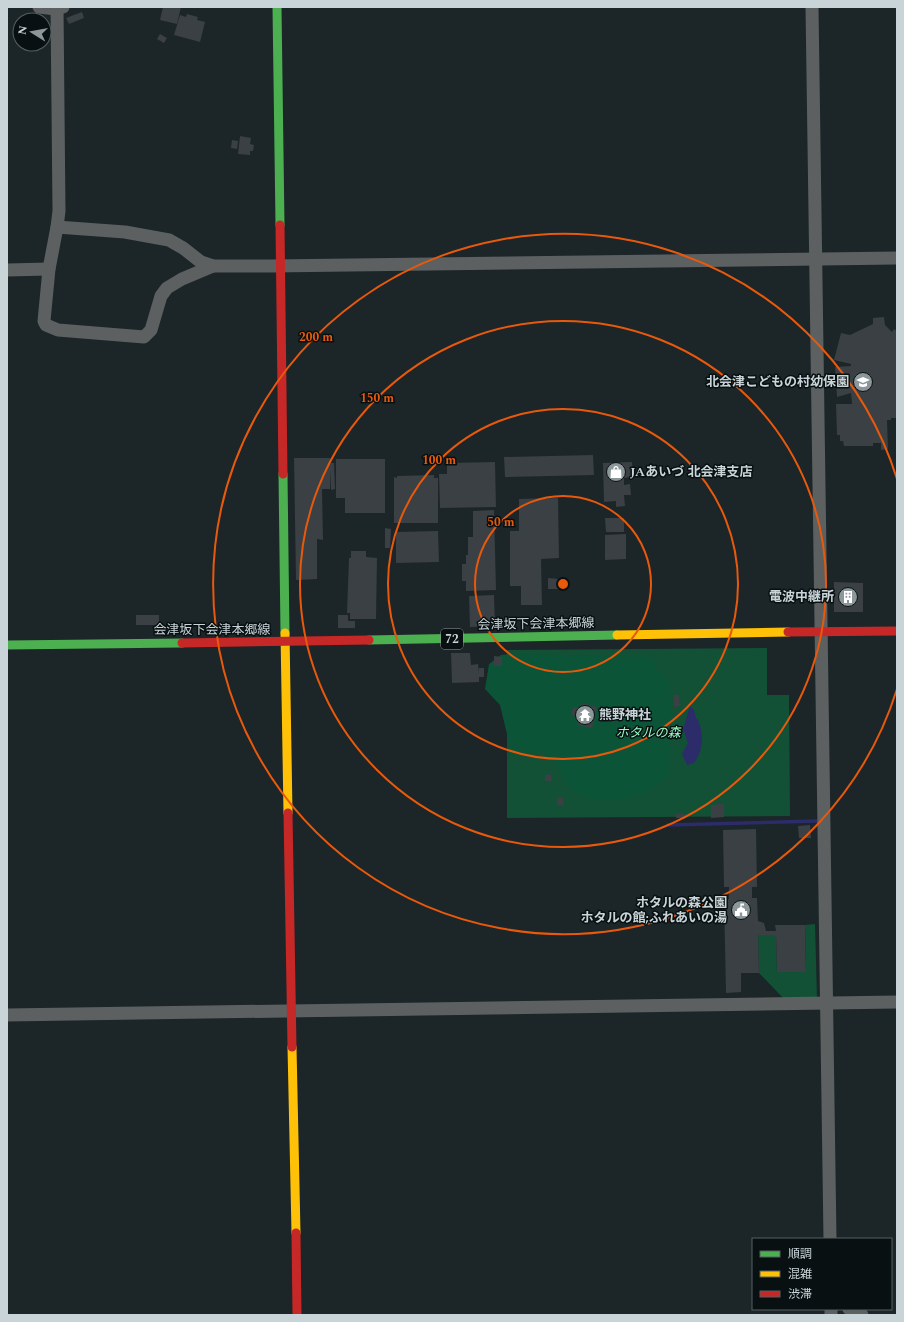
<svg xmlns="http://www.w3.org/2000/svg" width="904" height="1322" viewBox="0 0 904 1322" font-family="Spectral,'Noto Sans JP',serif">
	<rect width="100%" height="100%" fill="#1c2528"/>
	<!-- green -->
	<g fill="#125135">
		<path d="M767 648V695H789L790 816 507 818V650Z"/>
		<path d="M815 924 817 998 785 1000 759 973 758 935H776L777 972H806L805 925Z"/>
	</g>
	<!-- forest -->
	<path fill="#0c5437" d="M511 654 651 657 656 662V671L663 674 668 679 671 697 670 767 668 777 642 795 615 800 585 798 567 785 555 761 540 751 512 755 500 705 485 689 489 664 501 655Z"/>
	<!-- water -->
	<path fill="#2c2c6a" d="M690 706 694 710 696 718 698 720C704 733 703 752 694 763L687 765 682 754 688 743 683 729Z"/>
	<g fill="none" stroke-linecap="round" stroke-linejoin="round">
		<!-- stream -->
		<path stroke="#2c2c6a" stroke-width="3.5" d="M668 825 818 821"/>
	</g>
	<!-- building -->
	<g fill="#3a4044">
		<path d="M163 7H181L177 24 160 20Z"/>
		<path d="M82 12 84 18 69 24 66 18Z"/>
		<path d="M187 14 198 17 197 20 205 22 200 42 174 35 180 15 186 17Z"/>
		<path d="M160 34 167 38 164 43 157 39Z"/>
		<path d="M240 136 251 138 250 144 254 145 253 151H250V155L238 154Z"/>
		<path d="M232 140 238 141 237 149 231 148Z"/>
		<path d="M884 317 885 325 892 332 894 329 897 331V418H891V420H887L888 449 881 450V443H873V446H844L843 441H840V435H837L836 404H852L851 393 837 397 835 367 851 366V364L834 360 841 333 850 335 873 324V318Z"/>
		<path d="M593 455 594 475 505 477 504 457Z"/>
		<path d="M294 458H330V463H334L335 489 331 490V470L330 489H322L323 540 317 539V579L296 580Z"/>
		<path d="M336 459H385V513H345V498H336Z"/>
		<path d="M495 462 496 507 440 508 439 474H447V463Z"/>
		<path d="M632 462 633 477 624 478V485L630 484 631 495H624L625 506 616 507V501L604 502 603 463Z"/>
		<path d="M434 475V478H438V523H394V477L397 478V476Z"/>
		<path d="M558 498 559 558 541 559 542 605H521V586H510V531H519V499Z"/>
		<path d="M494 510 496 590 466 591V581H462V564H466V555H468V537H473V511Z"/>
		<path d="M605 518H624V532H606Z"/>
		<path d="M385 528 391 529 390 548H385Z"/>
		<path d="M438 531 439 562 396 563V532Z"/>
		<path d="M626 534V559L605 560V535Z"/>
		<path d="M351 551H366V557L377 558 376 619H350V613H347L349 558H351Z"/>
		<path d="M548 578 558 579V589H548Z"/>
		<path d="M834 582 863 583V612H834Z"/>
		<path d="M494 595 495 626 470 627 469 596Z"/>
		<rect x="136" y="615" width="23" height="10"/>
		<path d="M338 615H348V621H355V628H338Z"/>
		<path d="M451 653H470L471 665 478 664 479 673V668H484V677H479V682L452 683Z"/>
		<path d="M494 656 502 657V666H494Z"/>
		<path d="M674 695H679L680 706 674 707Z"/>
		<path d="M582 703 597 707 592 728 577 725 579 716 571 715 573 707 581 709Z"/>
		<path d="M551 774 552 781H545V775Z"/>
		<path d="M557 798H563L564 805H557Z"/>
		<path d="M716 804H724V817L711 818V805H716Z"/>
		<path d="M676 813 686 814V818H676Z"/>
		<path d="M810 825 811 838H799L798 826Z"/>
		<path d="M756 829 757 887H752V898H757L758 921 764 923 766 931H776L775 925H805L806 972H777L776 935H758L759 973H741V992L726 993 724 899H729V887H724L723 830Z"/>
	</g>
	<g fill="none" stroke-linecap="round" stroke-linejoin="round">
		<!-- street -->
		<g stroke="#5c6060" stroke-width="13">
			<path d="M39 7 56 9 63 7"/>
			<path d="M57 7 59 211 57 227 49 269 44 321 46 325 58 330 144 337 151 330 161 296 167 288 182 279 213 266"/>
			<path d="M812 7 830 1239"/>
			<path d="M57 227 125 232 169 240 183 248 201 262 213 266H271L897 258"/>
			<path d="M7 270 49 269"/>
			<path d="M7 1015 897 1002"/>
			<path d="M831 1309V1315"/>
			<path d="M849 1309 862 1315"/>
		</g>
		<!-- fast -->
		<g stroke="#4caf50" stroke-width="9">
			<path d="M277 7 280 225"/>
			<path d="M283 474 285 633"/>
			<path d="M369 640 617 635"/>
			<path d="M7 645 182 643"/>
		</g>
		<!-- slow -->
		<g stroke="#ffc107" stroke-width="9">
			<path d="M285 633 288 813"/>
			<path d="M617 635 788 632"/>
			<path d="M292 1047 296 1233"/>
		</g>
		<!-- jam -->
		<g stroke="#c62828" stroke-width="9">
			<path d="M280 225 283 474"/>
			<path d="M788 632 897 631"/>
			<path d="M182 643 369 640"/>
			<path d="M288 813 292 1047"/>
			<path d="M296 1233 297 1315"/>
		</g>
	</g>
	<!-- distance rings -->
	<g fill="none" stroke="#e8590c" stroke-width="2">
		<circle cx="563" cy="584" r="88"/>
		<circle cx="563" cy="584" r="175"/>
		<circle cx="563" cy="584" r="263"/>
		<path d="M897 689A350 350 0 1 1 897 479"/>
	</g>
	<!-- icons -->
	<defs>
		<g id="school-disc" transform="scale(1)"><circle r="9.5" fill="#8c979a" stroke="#081012"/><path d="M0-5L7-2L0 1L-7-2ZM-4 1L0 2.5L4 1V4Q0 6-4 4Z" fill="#fff"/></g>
		<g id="shop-disc" transform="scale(1)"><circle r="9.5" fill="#8c979a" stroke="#081012"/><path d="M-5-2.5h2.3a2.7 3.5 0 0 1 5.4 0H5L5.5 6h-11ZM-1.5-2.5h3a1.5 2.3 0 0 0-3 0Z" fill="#fff"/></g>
		<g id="building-disc" transform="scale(1)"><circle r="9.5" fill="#8c979a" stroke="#081012"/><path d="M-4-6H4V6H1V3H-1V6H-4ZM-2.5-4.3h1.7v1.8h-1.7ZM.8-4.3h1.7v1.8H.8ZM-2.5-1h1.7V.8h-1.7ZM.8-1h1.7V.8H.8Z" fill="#fff"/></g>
		<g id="temple-disc" transform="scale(1)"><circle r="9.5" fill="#8c979a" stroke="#081012"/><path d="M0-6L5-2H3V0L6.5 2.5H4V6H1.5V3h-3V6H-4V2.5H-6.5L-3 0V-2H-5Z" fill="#fff"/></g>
		<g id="civic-disc" transform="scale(1)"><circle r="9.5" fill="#8c979a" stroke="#081012"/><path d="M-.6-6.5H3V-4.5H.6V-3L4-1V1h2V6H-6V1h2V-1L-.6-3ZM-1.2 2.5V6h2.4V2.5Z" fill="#fff"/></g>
	</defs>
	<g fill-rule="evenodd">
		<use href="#school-disc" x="863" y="382"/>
		<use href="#shop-disc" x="616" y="472"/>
		<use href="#building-disc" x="848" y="597"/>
		<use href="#temple-disc" x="585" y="715"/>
		<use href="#civic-disc" x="741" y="910"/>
	</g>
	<g text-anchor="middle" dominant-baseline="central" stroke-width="3" stroke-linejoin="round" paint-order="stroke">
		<!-- shield labels -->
		<rect fill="#081012" stroke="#8f999d" stroke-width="1" x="441" y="629" width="22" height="20" rx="3"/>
		<g font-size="12" font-weight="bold" fill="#c9d4d8">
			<text x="452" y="639">72</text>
		</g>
		<!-- poi labels -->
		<g font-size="13" font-weight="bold" fill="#c9d4d8" stroke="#081012" text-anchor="end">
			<text x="849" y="382">北会津こどもの村幼保園</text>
			<text x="630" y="472" text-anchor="start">JAあいづ 北会津支店</text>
			<text x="834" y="597">電波中継所</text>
			<text x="599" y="715" text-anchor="start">熊野神社</text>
			<text x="727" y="903">ホタルの森公園<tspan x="727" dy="15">ホタルの館;ふれあいの湯</tspan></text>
		</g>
		<!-- street labels -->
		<g font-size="13" fill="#c9d4d8" stroke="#081012">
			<text transform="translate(536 624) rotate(-1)">会津坂下会津本郷線</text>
			<text x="212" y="630">会津坂下会津本郷線</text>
		</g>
		<!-- park labels -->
		<g font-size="13" font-style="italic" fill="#9dfbc6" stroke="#081012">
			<text x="648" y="733">ホタルの森</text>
		</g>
	</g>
	<circle cx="563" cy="584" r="6" fill="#e8590c" stroke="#081012" stroke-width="2"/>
	<g font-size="12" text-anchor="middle" font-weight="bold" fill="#e8590c" stroke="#081012" stroke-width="3" stroke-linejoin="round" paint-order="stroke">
		<text x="316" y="341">200 m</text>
		<text x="377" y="402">150 m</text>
		<text x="439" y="464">100 m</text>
		<text x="501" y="526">50 m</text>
	</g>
	<!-- border -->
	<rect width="904" height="1322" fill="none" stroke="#c9d4d8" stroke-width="16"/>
	<!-- legend -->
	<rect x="752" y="1238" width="140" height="72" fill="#081012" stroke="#555e61"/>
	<rect x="760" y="1251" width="20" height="6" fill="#4caf50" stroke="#555e61"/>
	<text x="788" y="1258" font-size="12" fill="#c9d4d8">順調</text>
	<rect x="760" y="1271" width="20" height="6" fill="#ffc107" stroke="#555e61"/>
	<text x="788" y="1278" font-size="12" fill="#c9d4d8">混雑</text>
	<rect x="760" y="1291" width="20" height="6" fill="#c62828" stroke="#555e61"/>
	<text x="788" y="1298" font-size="12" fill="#c9d4d8">渋滞</text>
	<!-- north arrow -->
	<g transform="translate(32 32) rotate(281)"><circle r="19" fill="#081012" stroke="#555e61"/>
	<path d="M0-3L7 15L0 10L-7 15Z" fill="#8c979a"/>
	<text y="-6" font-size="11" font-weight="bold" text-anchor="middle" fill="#c9d4d8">N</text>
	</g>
</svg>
